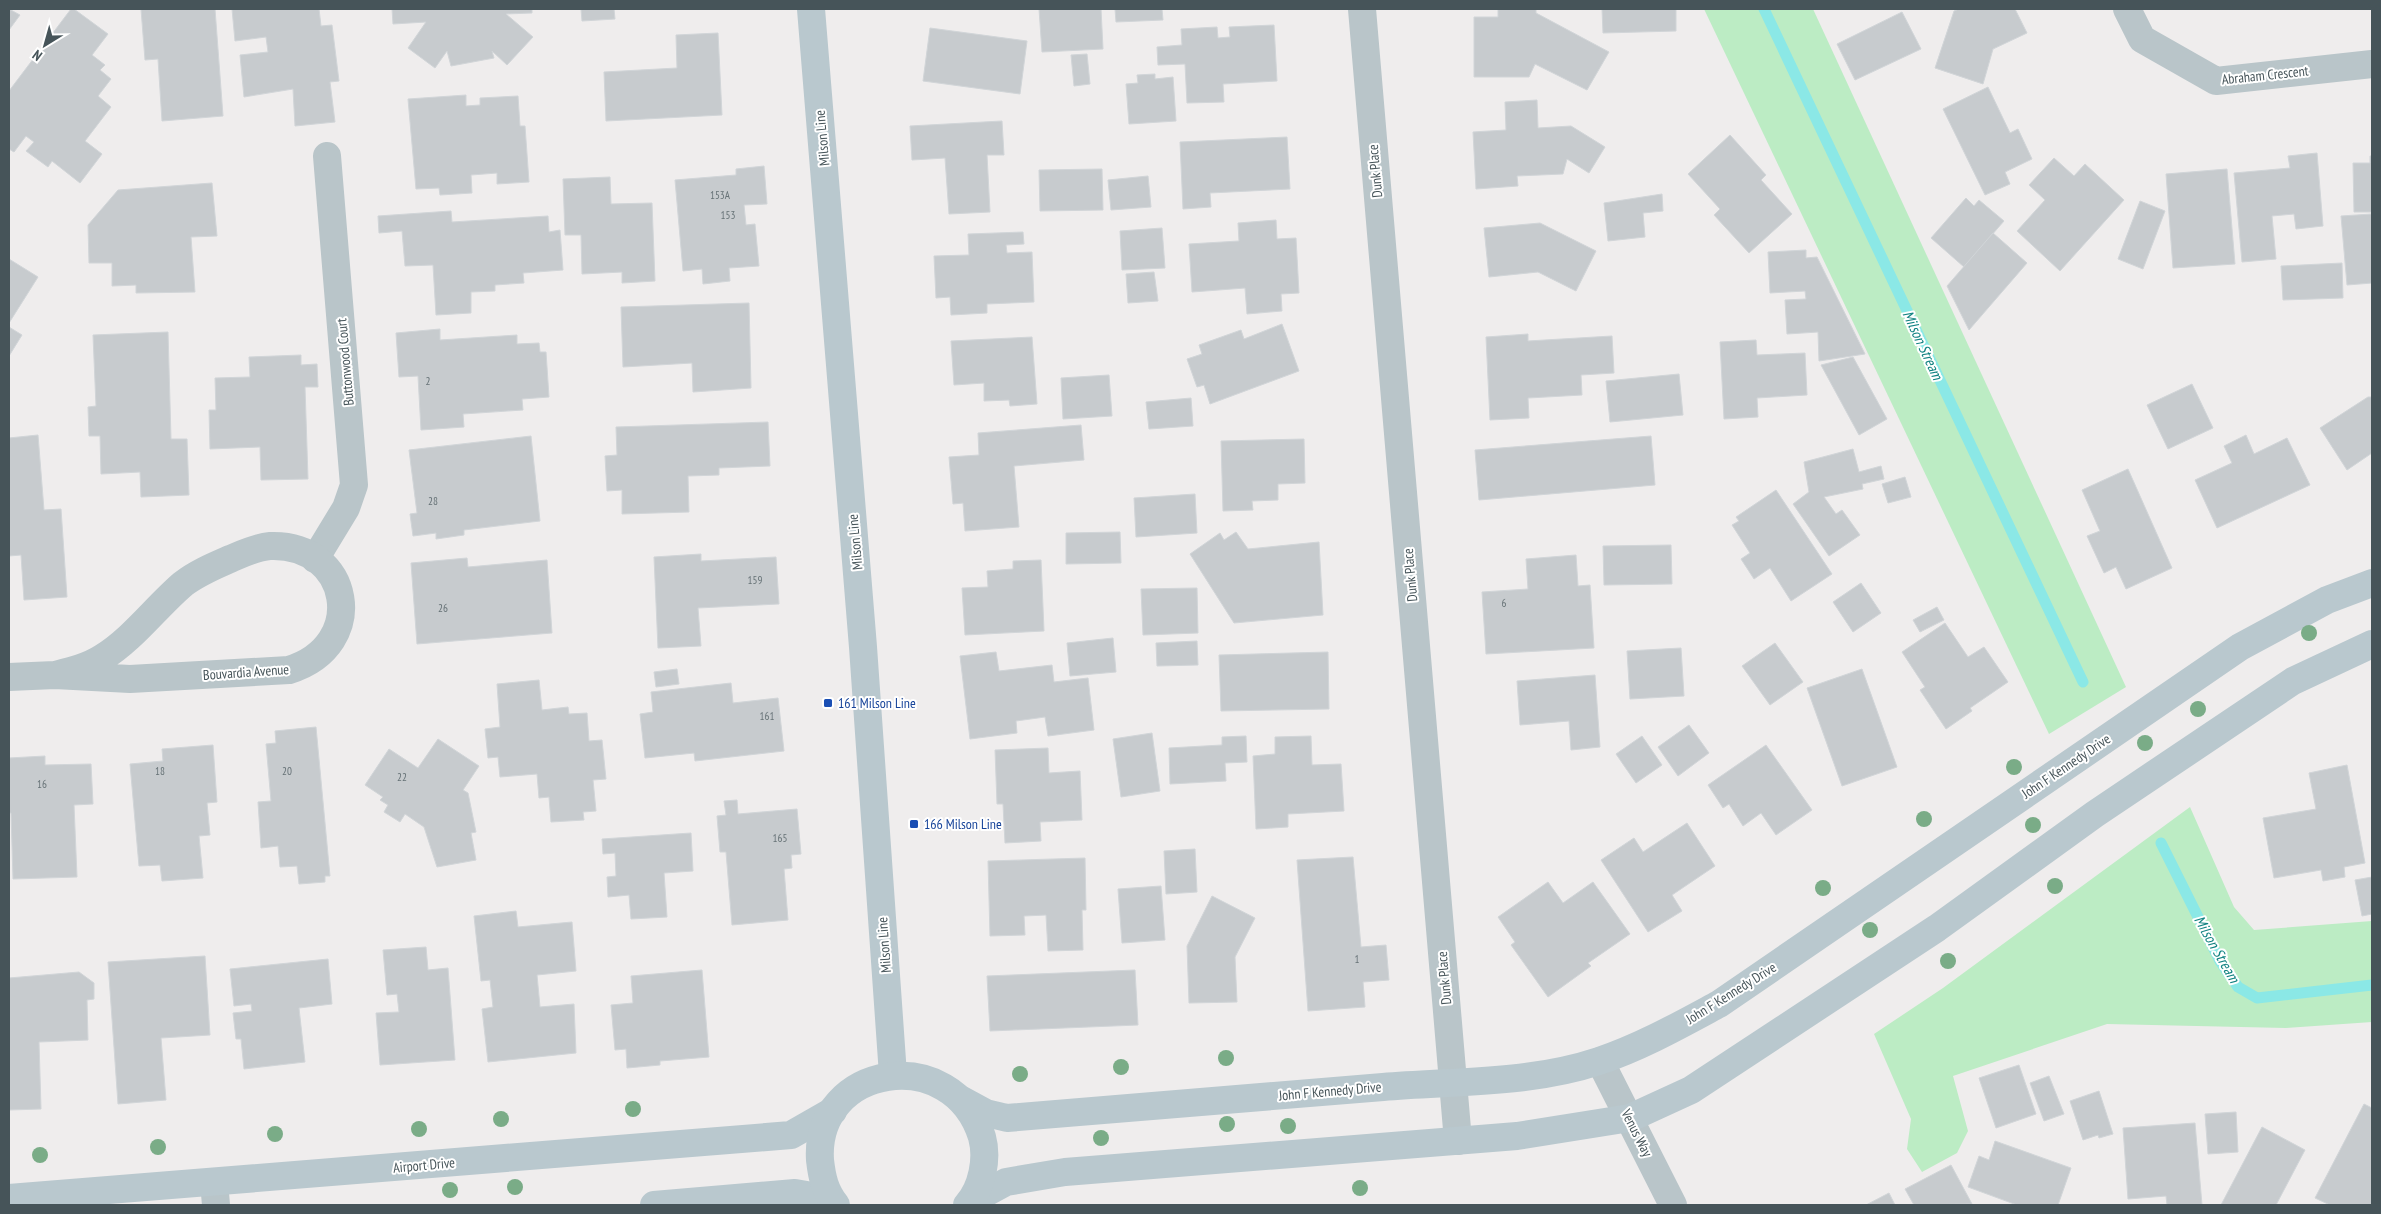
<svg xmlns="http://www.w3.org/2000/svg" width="2381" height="1214" viewBox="0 0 2381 1214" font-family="'PT Sans Narrow',sans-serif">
	<rect width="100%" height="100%" fill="#efeded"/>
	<!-- green -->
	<g fill="#bcecc4">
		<path d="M1704 9H1813L2126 687 2049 734Z"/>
		<path d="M2190 807 2234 907 2254 930 2372 921V1022L2286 1028 2107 1024 1953 1076 1968 1131 1957 1153 1922 1172 1907 1149 1911 1119 1874 1034 1943 988Z"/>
	</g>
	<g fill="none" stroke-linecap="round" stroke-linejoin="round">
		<!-- stream -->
		<g stroke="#8be8e6" stroke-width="11">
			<path d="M1764 9 2083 682"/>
			<path d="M2161 843 2220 961 2238 987 2257 998 2372 985"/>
		</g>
	</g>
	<!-- building -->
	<g fill="#c7cbce" stroke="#d1d5d8">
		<path d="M9 9 20 15 9 30Z"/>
		<path d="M71 9H74L108 34 92 55 105 65 100 70 111 79 98 96 111 107 85 141 102 154 80 183 52 161 48 167 26 151 34 142 26 136 14 152 9 149V91Z"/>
		<path d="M141 9H215L223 116 162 121 158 59 145 60Z"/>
		<path d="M232 9H319L321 26 332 25 339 81 330 82 335 122 295 126 293 89 244 97 240 55 268 52 266 37 235 41Z"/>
		<path d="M392 9H532V13L506 14 533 37 507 65 492 51 494 58 451 66 447 51 435 68 408 48 426 22 393 24Z"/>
		<path d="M581 9H614L615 19 582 21Z"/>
		<path d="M1039 9H1101L1103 49 1042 52Z"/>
		<path d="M1115 9H1162L1163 20 1116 22Z"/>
		<path d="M1498 9H1536V13L1609 52 1587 90 1535 64 1529 77H1474V17H1498Z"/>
		<path d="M1602 9H1676V31L1603 33Z"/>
		<path d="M1959 9H2015L2027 33 1993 49 1983 84 1935 68 1954 11Z"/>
		<path d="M1902 12 1921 49 1855 80 1837 44Z"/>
		<path d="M1274 25 1277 81 1223 84 1224 102 1187 103 1185 64 1158 65 1157 47 1182 45 1181 29 1217 27 1218 38 1230 37 1229 27Z"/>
		<path d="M930 28 1027 41 1020 94 923 81Z"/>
		<path d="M718 33 722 115 606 121 604 72 677 68 676 35Z"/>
		<path d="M1087 54 1090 84 1074 86 1071 55Z"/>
		<path d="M1155 74V79L1173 77 1176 121 1129 124 1126 84 1138 83 1137 75Z"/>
		<path d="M1988 87 2010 133 2018 129 2032 159 2005 172 2010 184 1985 195 1943 109Z"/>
		<path d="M466 95V106L480 105V98L518 96 520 126H525L529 182 497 184V173L471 175 472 193 440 195 439 188 416 189 408 99Z"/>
		<path d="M1537 100 1538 128 1571 126 1605 147 1589 173 1567 159 1563 174 1517 176 1518 186 1476 189 1473 132 1506 130 1505 102Z"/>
		<path d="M1002 121 1004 155H987L990 212 949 214 945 158 912 160 910 126Z"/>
		<path d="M1730 135 1766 175 1761 180 1792 214 1749 253 1714 215 1720 209 1688 174Z"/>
		<path d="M1287 137 1290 189 1210 193 1211 207 1183 209 1180 142Z"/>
		<path d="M2317 153 2323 226 2296 229 2294 214 2272 216 2276 259 2242 262 2234 173 2290 168 2288 156Z"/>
		<path d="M2370 156H2372V212H2354L2353 163H2370Z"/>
		<path d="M2054 158 2074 176 2085 164 2124 200 2060 271 2017 231 2045 200 2029 185Z"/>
		<path d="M764 166 767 204 744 205 746 225 755 224 759 266 729 268 730 281 703 284 702 269 683 271 675 180 736 175V169Z"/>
		<path d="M1102 169 1103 210 1040 211 1039 170Z"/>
		<path d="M2227 169 2235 264 2173 268 2166 174Z"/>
		<path d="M1148 176 1151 207 1111 210 1108 180Z"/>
		<path d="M610 177 611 204 652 203 655 281 622 283V272L582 274 581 235H565L563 179Z"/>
		<path d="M212 183 217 236 191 237 195 292 136 293V285L112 286V263H89L88 225 118 190Z"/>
		<path d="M1662 194 1663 211 1643 213 1645 237 1608 241 1604 203Z"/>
		<path d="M1966 198 1974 206 1979 200 2004 221 1964 267 1931 238Z"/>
		<path d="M2140 201 2165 211 2143 269 2118 259Z"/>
		<path d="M451 211 452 222 548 216 549 232 560 230 563 270 523 273 524 283 495 285V291L471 292V313L436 315 433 265 405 266 402 231 379 233 378 216Z"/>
		<path d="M2372 214V283L2347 285 2341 216Z"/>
		<path d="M1276 220 1277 239 1296 238 1299 293 1281 294 1282 311 1247 314 1245 288 1192 292 1189 244 1239 241 1238 223Z"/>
		<path d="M1540 223 1596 251 1576 291 1538 272 1489 277 1484 228Z"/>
		<path d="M1162 228 1165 268 1122 270 1120 231Z"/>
		<path d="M1023 232 1024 244 1006 245 1007 253 1032 252 1034 302 987 304V313L951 315 950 297 936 298 934 256 969 255 968 234Z"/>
		<path d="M1993 233 2027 263 1969 330 1947 286Z"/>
		<path d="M1806 250V258L1817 257 1865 354 1819 361 1818 332 1787 334 1785 300 1806 299 1805 291 1770 293 1768 252Z"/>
		<path d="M9 259 38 277 9 323Z"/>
		<path d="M2342 263 2343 298 2283 300 2281 266Z"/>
		<path d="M1154 272 1158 301 1128 303 1126 274Z"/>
		<path d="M749 303 751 388 693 392 692 363 623 367 621 307Z"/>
		<path d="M1282 324 1299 371 1210 404 1204 385 1197 387 1187 359 1202 354 1199 345 1241 330 1244 339Z"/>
		<path d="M9 327 22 335 9 356Z"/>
		<path d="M440 329V340L517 335V344L539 343 540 352H546L549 397 522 399 523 410 463 414 464 427 421 430 418 376 399 377 396 333Z"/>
		<path d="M168 332 171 439H187L189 495 141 497 140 472 101 474 100 436H89L88 407 96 406 93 335Z"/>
		<path d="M1528 334V341L1612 336 1614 373 1581 375 1582 395 1528 398 1529 418 1490 420 1486 337Z"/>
		<path d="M1032 337 1037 404 1010 406 1009 400 984 401V383L954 385 951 341Z"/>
		<path d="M1756 340 1757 355 1805 353 1807 395 1757 398 1758 417 1724 419 1720 342Z"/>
		<path d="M301 355V365L317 364 318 387H305L308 479 261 480 260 447 210 449 209 410H216L215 378 250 377 249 357Z"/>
		<path d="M1853 357 1887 419 1859 435 1821 365Z"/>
		<path d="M1679 374 1683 415 1610 422 1606 381Z"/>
		<path d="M1109 375 1112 416 1063 419 1061 378Z"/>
		<path d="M2192 384 2213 428 2168 449 2147 405Z"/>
		<path d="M2368 397H2372V453L2347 470 2320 428Z"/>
		<path d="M1191 398 1193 426 1149 429 1146 402Z"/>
		<path d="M768 422 770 466 719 468V475L688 476 689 512 622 514V490L607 491 605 456 617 455 616 427Z"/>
		<path d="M1081 425 1084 460 1014 466 1019 527 965 531 963 503 953 504 949 457 979 455 978 433Z"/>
		<path d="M38 435 44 510 61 509 67 597 24 600 21 555 9 556V438Z"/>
		<path d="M2246 435 2254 454 2287 438 2310 485 2217 528 2195 480 2232 463 2224 446Z"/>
		<path d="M531 436 540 521 464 530V535L436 539V533L413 536 410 514 417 513 409 450Z"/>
		<path d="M1651 436 1655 485 1479 500 1475 450Z"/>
		<path d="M1304 439 1305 483 1278 484V500L1252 501 1253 510 1223 511 1221 441Z"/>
		<path d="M1853 449 1859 472 1881 466 1884 479 1862 484 1863 489 1824 497 1836 514 1842 510 1860 535 1829 556 1793 504 1809 492 1804 462Z"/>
		<path d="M2128 469 2172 568 2126 589 2116 567 2104 573 2087 536 2100 531 2082 490Z"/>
		<path d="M1905 477 1911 497 1888 503 1882 484Z"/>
		<path d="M1776 490 1832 574 1791 601 1770 568 1754 579 1741 559 1750 553 1732 525 1739 521 1736 517Z"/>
		<path d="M1195 494 1197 533 1136 537 1134 498Z"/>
		<path d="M1120 532 1121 563 1066 564V533Z"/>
		<path d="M1236 532 1248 549 1319 542 1323 615 1234 623 1190 554 1220 533 1224 540Z"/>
		<path d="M1671 545 1672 584 1604 585 1603 546Z"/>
		<path d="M701 554V561L776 557 779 604 698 608 701 646 658 648 654 557Z"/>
		<path d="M1576 555 1578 586 1590 585 1594 648 1486 654 1482 592 1528 589 1526 559Z"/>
		<path d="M467 558 468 567 547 560 552 633 417 644 411 563Z"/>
		<path d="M1041 560 1044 631 965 635 962 588 988 587 987 571 1013 569V561Z"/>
		<path d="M1861 583 1881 613 1853 632 1833 602Z"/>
		<path d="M1197 588 1198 633 1143 635 1141 589Z"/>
		<path d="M1937 607 1944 620 1920 632 1913 620Z"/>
		<path d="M1945 623 1968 657 1984 647 2008 682 1970 708 1972 711 1946 729 1920 690 1925 687 1902 652Z"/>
		<path d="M1113 638 1116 672 1070 676 1067 643Z"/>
		<path d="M1197 641 1198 665 1157 666 1156 643Z"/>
		<path d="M1775 643 1803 682 1770 705 1742 666Z"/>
		<path d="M1681 648 1684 696 1630 699 1627 651Z"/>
		<path d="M996 652 999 671 1052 665 1054 682 1088 678 1094 730 1048 736 1045 717 1016 721 1017 733 970 739 960 656Z"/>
		<path d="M1328 652 1329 709 1221 711 1219 655Z"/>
		<path d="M677 669 679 684 656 687 654 672Z"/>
		<path d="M1862 669 1897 767 1842 786 1807 688Z"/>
		<path d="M1595 675 1600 747 1571 750 1569 721 1520 725 1517 681Z"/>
		<path d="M539 680 542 710 568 707 569 714 587 713 589 741 602 740 606 779 593 780 596 811 583 812 584 820 551 822 549 797 539 798 537 774 500 777 498 757 488 758 485 729 500 727 497 684Z"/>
		<path d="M731 683 733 703 778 698 784 751 695 761 694 753 645 758 640 714 653 712 651 692Z"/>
		<path d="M1689 725 1709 753 1678 776 1658 747Z"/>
		<path d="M316 727 330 876H325V882L299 884 297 866 280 867 278 846 261 848 258 802 271 801 266 744 276 743 275 731Z"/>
		<path d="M1152 733 1160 791 1121 797 1113 739Z"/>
		<path d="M1246 736 1247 762 1225 763 1226 781 1170 784 1169 748 1222 745V737Z"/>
		<path d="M1311 736 1312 765 1341 764 1344 811 1288 814V827L1256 829 1253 756 1275 754V737Z"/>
		<path d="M1642 736 1662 765 1636 783 1616 754Z"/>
		<path d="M438 739 479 766 463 790 468 793 476 832 471 833 476 860 437 867 424 827 405 814 400 822 384 812 388 805 380 800 383 797 365 785 389 749 418 768Z"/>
		<path d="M213 745 217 802 207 803 210 835 199 836 203 878 162 881 160 865 139 866 130 764 163 761 162 749Z"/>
		<path d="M1766 745 1812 810 1776 835 1761 813 1743 826 1729 804 1723 808 1708 785Z"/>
		<path d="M1048 748 1049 773 1080 771 1082 820 1040 822 1041 841 1005 843 1003 804H997L995 750Z"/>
		<path d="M45 756V765L91 764 93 804 74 805 77 877 13 879 11 813H9V758Z"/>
		<path d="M2347 765 2365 863 2344 867 2345 877 2323 881 2321 870 2274 878 2263 818 2316 809 2309 773Z"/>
		<path d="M737 800 738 814 797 809 801 854 791 855 792 868 784 869 788 920 732 925 726 852H720L717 816 726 815 724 801Z"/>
		<path d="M1687 823 1715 866 1672 895 1682 911 1648 932 1601 860 1634 838 1643 852Z"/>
		<path d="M691 833 693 871 664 873 667 917 631 919 629 895 608 897 607 877 616 876 615 853 603 854 602 839Z"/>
		<path d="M1195 849 1197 892 1166 894 1164 851Z"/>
		<path d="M1353 857 1361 947 1386 945 1389 980 1363 982 1365 1007 1308 1011 1297 860Z"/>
		<path d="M1085 858 1086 910H1082L1083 950 1048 951 1046 915 1024 916 1025 935 990 936 988 861Z"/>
		<path d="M2372 877V914L2362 916 2355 880Z"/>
		<path d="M1548 882 1563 903 1593 882 1630 934 1588 963 1591 966 1548 997 1511 945 1515 942 1498 917Z"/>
		<path d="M1161 886 1165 940 1122 943 1118 889Z"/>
		<path d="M1212 896 1255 918 1235 957 1237 1002 1189 1003 1187 946Z"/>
		<path d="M516 911 518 927 572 922 576 971 537 975 540 1007 574 1004 576 1053 488 1062 482 1009 493 1007 490 980 481 981 474 916Z"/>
		<path d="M426 947 428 970 448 968 455 1060 380 1065 376 1013 399 1012 397 994 387 995 383 950Z"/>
		<path d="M205 956 210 1035 161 1038 166 1100 118 1104 108 962Z"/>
		<path d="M328 959 332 1004 299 1008 305 1062 244 1069 241 1039H236L233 1013 252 1011 251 1004 234 1006 230 969Z"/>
		<path d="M702 970 709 1057 660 1061V1065L627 1068 626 1049 615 1050 611 1005 633 1003 631 976Z"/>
		<path d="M1135 970 1138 1025 990 1031 987 976Z"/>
		<path d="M79 972 94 983V999L87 1000 88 1040 39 1042 41 1109 9 1110V978Z"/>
		<path d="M2019 1065 2036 1114 1996 1128 1979 1078Z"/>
		<path d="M2049 1076 2064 1114 2044 1121 2030 1083Z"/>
		<path d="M2099 1091 2113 1134 2099 1138 2098 1135 2083 1140 2070 1101Z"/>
		<path d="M2364 1104 2372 1108V1205H2330L2315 1198Z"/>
		<path d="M2236 1112 2238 1152 2208 1154 2205 1114Z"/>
		<path d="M2195 1123 2202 1205H2167L2166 1196 2128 1199 2123 1128Z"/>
		<path d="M2262 1127 2305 1150 2276 1205H2221Z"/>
		<path d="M1995 1141 2071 1168 2058 1205H2017L1968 1187 1979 1156 1989 1160Z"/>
		<path d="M1951 1165 1972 1204 1914 1205 1905 1189Z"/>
		<path d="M1889 1193 1895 1205H1866Z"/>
	</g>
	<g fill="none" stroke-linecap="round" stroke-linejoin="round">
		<!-- street -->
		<g stroke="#b9c5c9" stroke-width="28">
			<path d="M1362 9 1458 1141"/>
			<path d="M2127 9 2142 39 2216 81 2372 64"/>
			<path d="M315 559 346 508 354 485 327 156"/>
			<path d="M9 677 55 675 130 679 289 670C370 645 351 543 270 546 256 547 242 554 230 559 214 566 197 573 183 584 156 607 133 639 102 658 88 667 71 671 55 675"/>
			<path d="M1600 1061 1673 1205"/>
			<path d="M214 1182 216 1205"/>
		</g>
		<!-- secondary -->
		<g stroke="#b9c8ce" stroke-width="28">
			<path d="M811 9 863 647 893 1075"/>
			<path d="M962 1100 986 1113 1007 1118C1132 1108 1257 1097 1383 1087 1455 1081 1530 1084 1599 1061 1641 1047 1680 1025 1719 1004L2240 647 2327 600 2372 583"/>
			<path d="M9 1198 791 1135 833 1111"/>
			<path d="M971 1201 1006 1182 1065 1172 1517 1136 1630 1118 1691 1090 1937 928 2095 814 2293 681 2372 644"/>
			<path d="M654 1205 795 1193 818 1197 831 1205"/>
			<path d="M836 1205C825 1191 822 1178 820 1160 814 1064 953 1042 982 1137 988 1159 982 1188 967 1205"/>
		</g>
	</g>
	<!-- trees -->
	<g fill="#7aac87">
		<circle cx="2309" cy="633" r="8"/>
		<circle cx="2198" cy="709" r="8"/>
		<circle cx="2145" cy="743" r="8"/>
		<circle cx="2014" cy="767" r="8"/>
		<circle cx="1924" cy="819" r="8"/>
		<circle cx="2033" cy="825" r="8"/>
		<circle cx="2055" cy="886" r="8"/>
		<circle cx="1823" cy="888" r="8"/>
		<circle cx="1870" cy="930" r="8"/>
		<circle cx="1948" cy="961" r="8"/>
		<circle cx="1226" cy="1058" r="8"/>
		<circle cx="1121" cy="1067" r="8"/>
		<circle cx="1020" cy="1074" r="8"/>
		<circle cx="633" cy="1109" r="8"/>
		<circle cx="501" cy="1119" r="8"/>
		<circle cx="1227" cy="1124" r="8"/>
		<circle cx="1288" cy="1126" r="8"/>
		<circle cx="419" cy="1129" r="8"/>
		<circle cx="275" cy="1134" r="8"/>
		<circle cx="1101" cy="1138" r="8"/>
		<circle cx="158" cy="1147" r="8"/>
		<circle cx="40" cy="1155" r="8"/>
		<circle cx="515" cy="1187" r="8"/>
		<circle cx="1360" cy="1188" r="8"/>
		<circle cx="450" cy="1190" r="8"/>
	</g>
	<!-- markers -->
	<g fill="#1a4fb4" stroke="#fff" stroke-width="2">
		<rect x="823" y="698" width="10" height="10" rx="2.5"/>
		<rect x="909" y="819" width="10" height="10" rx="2.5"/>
	</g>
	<g text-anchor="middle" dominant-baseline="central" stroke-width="4" stroke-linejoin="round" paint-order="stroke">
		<!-- number labels -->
		<g font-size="11" fill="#667276">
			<text x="720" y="195">153A</text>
			<text x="728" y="215">153</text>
			<text x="428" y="381">2</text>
			<text x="433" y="501">28</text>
			<text x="755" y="580">159</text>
			<text x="1504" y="603">6</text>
			<text x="443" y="608">26</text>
			<text x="767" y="716">161</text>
			<text x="160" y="771">18</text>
			<text x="287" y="771">20</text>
			<text x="402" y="777">22</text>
			<text x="42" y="784">16</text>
			<text x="780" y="838">165</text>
			<text x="1357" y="959">1</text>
		</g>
		<!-- street labels -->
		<g font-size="14" fill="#465459" stroke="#fff">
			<text transform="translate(2265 75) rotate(-6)">Abraham Crescent</text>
			<text transform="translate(822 138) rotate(-95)">Milson Line</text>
			<text transform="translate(1375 171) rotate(-95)">Dunk Place</text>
			<text transform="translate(345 362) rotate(-95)">Buttonwood Court</text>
			<text transform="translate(855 542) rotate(-95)">Milson Line</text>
			<text transform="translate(1410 575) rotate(-95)">Dunk Place</text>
			<text transform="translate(246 672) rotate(-4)">Bouvardia Avenue</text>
			<text transform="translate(2066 766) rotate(-34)">John F Kennedy Drive</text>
			<text transform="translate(884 945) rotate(-94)">Milson Line</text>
			<text transform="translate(1444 978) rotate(-95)">Dunk Place</text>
			<text transform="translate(1731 993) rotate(-32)">John F Kennedy Drive</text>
			<text transform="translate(1330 1091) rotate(-5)">John F Kennedy Drive</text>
			<text transform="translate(1637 1133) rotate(63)">Venus Way</text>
			<text transform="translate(424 1165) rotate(-5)">Airport Drive</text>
		</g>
		<!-- transit labels -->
		<g font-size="14" fill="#164399" stroke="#fff" text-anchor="start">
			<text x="838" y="703">161 Milson Line</text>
			<text x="924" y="824">166 Milson Line</text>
		</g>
		<!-- water labels -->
		<g font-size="15" font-style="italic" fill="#128382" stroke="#fff">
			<text transform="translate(1923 345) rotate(65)">Milson Stream</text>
			<text transform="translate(2217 949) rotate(60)">Milson Stream</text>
		</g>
	</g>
	<!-- border -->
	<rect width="2381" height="1214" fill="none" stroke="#465459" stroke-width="20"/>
	<!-- north arrow -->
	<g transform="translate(45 45) rotate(217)" stroke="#ffffff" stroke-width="4" paint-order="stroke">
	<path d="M0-4L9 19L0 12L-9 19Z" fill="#465459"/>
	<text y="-8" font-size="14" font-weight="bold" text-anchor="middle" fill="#465459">N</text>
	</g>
</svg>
